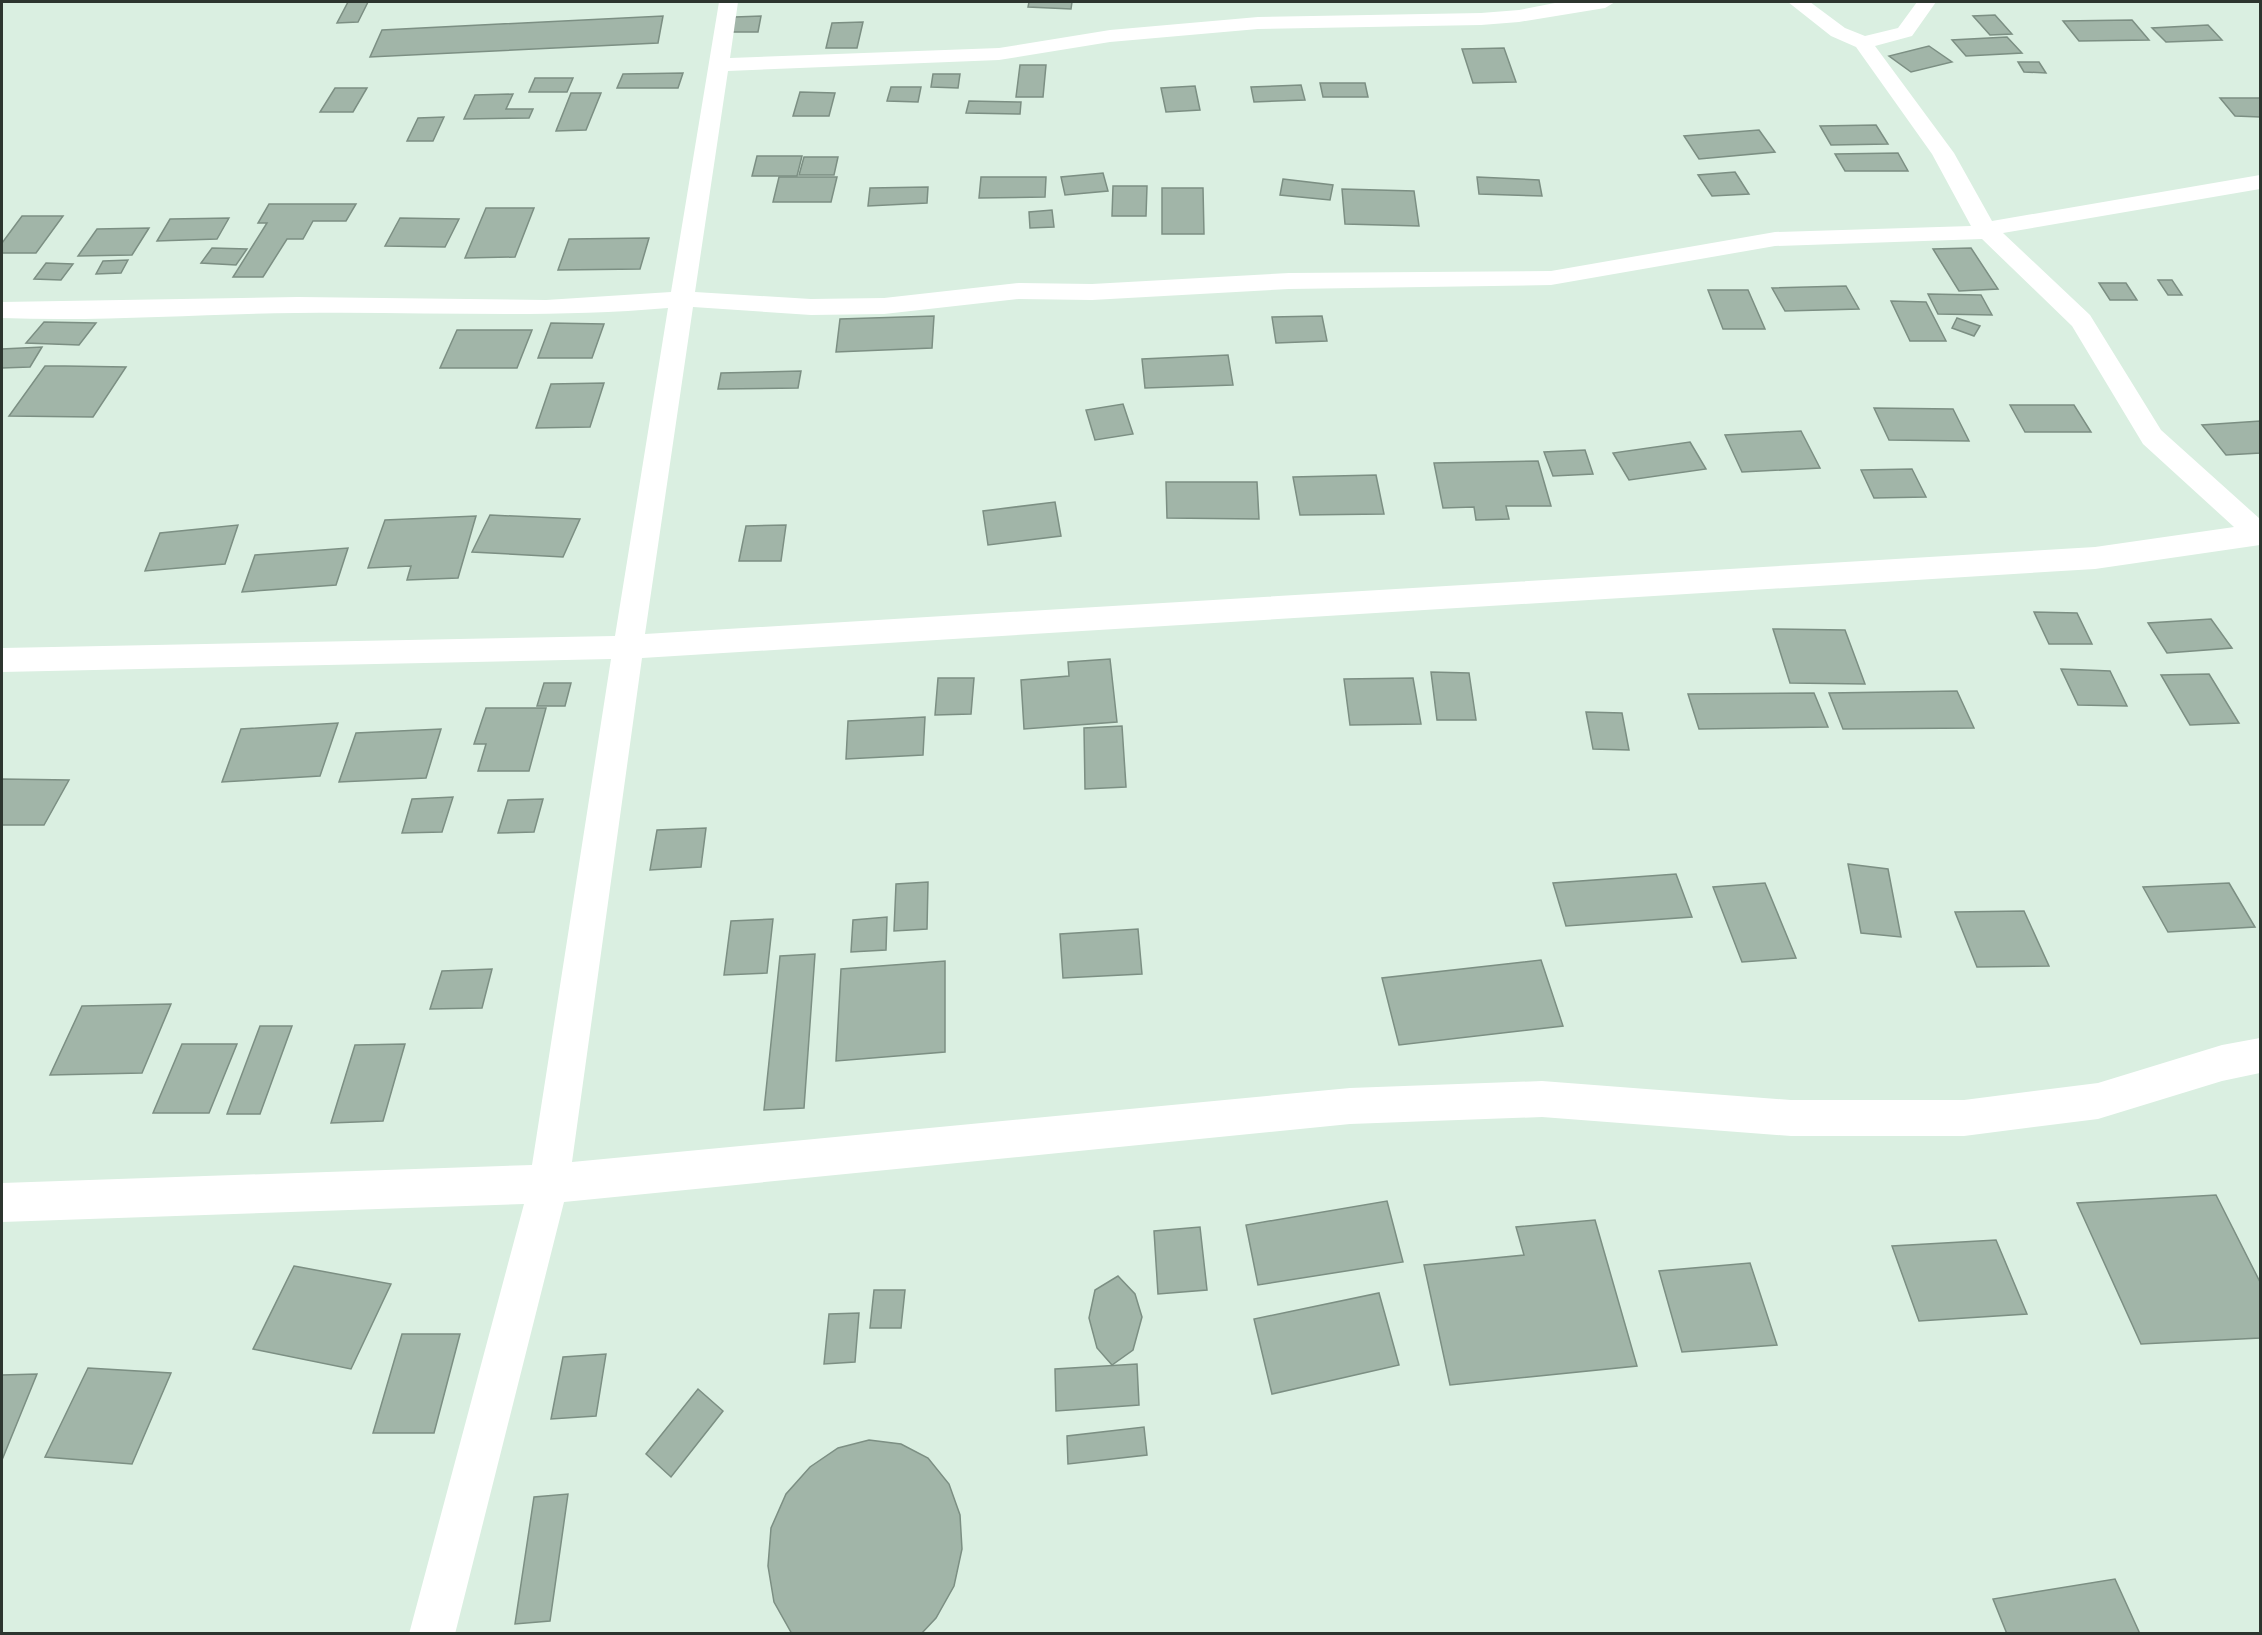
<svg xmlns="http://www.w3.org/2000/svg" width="2262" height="1635" viewBox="0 0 2262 1635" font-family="'PT Sans',sans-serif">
	<rect width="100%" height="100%" fill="#daefe1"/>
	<!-- building -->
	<g fill="#a1b5a8" stroke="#7c8f83" stroke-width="1.5">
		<path d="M348 2H368L358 22 337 23Z"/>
		<path d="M1029 2H1072L1071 9 1028 7Z"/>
		<path d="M1995 15 2012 34 1990 35 1973 16Z"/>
		<path d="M663 16 658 43 370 57 382 30Z"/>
		<path d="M761 16 758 32H732L735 17Z"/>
		<path d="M2132 20 2149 40 2079 41 2063 21Z"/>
		<path d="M863 22 857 48H826L832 23Z"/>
		<path d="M2208 25 2222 40 2166 42 2152 28Z"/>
		<path d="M2007 37 2022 53 1966 56 1952 40Z"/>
		<path d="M1929 46 1952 62 1911 72 1889 56Z"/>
		<path d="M1504 48 1516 82 1473 83 1462 49Z"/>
		<path d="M2018 62H2039L2046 73 2024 72Z"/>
		<path d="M1020 65H1046L1043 97H1016Z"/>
		<path d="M683 73 678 88H617L623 74Z"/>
		<path d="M933 74H960L958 88 931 87Z"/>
		<path d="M535 78H573L567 92H529Z"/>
		<path d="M1320 83H1365L1368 97H1323Z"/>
		<path d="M1301 85 1305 100 1254 102 1251 87Z"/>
		<path d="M1195 86 1200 110 1166 112 1161 88Z"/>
		<path d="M891 87H921L918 102 887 101Z"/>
		<path d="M335 88H367L353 112H320Z"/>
		<path d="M800 92 835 93 829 116H793Z"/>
		<path d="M571 93H601L586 130 556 131Z"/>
		<path d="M513 94 506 109H533L529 118 464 119 475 95Z"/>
		<path d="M2220 98H2260V117L2235 116Z"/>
		<path d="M969 101 1021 102 1020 114 966 113Z"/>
		<path d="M444 117 433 141H407L418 118Z"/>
		<path d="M1876 125 1888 144 1831 145 1820 126Z"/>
		<path d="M1759 130 1775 152 1699 159 1684 136Z"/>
		<path d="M1898 153 1908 171H1845L1835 154Z"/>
		<path d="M757 156H802L797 176H752Z"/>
		<path d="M804 157H838L834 175H799Z"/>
		<path d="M1735 172 1749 194 1712 196 1698 175Z"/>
		<path d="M1103 173 1108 191 1065 195 1061 177Z"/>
		<path d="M779 177H837L831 202H773Z"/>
		<path d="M981 177H1046L1045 197 979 198Z"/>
		<path d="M1477 177 1539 180 1542 196 1479 194Z"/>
		<path d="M1283 179 1333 185 1330 200 1280 195Z"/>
		<path d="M1113 186H1147L1146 216H1112Z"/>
		<path d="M928 187 927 203 868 206 870 188Z"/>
		<path d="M1162 188H1203L1204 234H1162Z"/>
		<path d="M1342 189 1414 191 1419 226 1345 224Z"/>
		<path d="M269 204H356L346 221H313L303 239H287L263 277H233L267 223H258Z"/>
		<path d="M486 208H534L515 257 465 258Z"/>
		<path d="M1052 210 1054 227 1030 228 1029 212Z"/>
		<path d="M22 216H63L36 253H2V243Z"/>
		<path d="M229 218 217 239 157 241 170 219Z"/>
		<path d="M400 218 459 219 445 247 385 246Z"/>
		<path d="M149 228 132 255 78 256 97 229Z"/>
		<path d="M649 238 640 269 558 270 569 239Z"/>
		<path d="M212 248 247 249 236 265 201 263Z"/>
		<path d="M1971 248 1998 289 1959 291 1933 249Z"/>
		<path d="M128 260 121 273 96 274 103 261Z"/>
		<path d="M46 263 73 264 61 280 34 279Z"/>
		<path d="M2158 280H2172L2182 295H2168Z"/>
		<path d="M2099 283H2126L2137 300H2110Z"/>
		<path d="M1846 286 1859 309 1785 311 1772 288Z"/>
		<path d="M1708 290H1748L1765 329H1723Z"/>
		<path d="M1928 294 1981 295 1992 315 1938 314Z"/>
		<path d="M1891 301 1926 302 1946 341H1910Z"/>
		<path d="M934 316 932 348 836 352 840 319Z"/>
		<path d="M1322 316 1327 341 1276 343 1272 317Z"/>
		<path d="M1957 318 1980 326 1974 336 1952 328Z"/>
		<path d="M44 322 96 323 79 345 26 343Z"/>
		<path d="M551 323 604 324 592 358H538Z"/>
		<path d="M457 330H532L517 368H440Z"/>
		<path d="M42 347 30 367 2 368V349Z"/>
		<path d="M1228 355 1233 385 1145 388 1142 359Z"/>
		<path d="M45 366H65L126 367 93 417 9 416Z"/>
		<path d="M801 371 798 388 718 389 721 373Z"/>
		<path d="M604 383 590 427 536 428 551 384Z"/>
		<path d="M1123 404 1133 434 1095 440 1086 410Z"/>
		<path d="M2010 405H2074L2091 432H2025Z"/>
		<path d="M1874 408 1953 409 1969 441 1889 440Z"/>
		<path d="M2260 421V453L2226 455 2202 425Z"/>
		<path d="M1801 431 1820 468 1742 472 1725 435Z"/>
		<path d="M1690 442 1706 469 1629 480 1613 453Z"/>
		<path d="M1585 450 1593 474 1553 476 1544 452Z"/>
		<path d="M1538 461 1551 506H1506L1509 519 1476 520 1474 507 1443 508 1434 463Z"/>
		<path d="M1912 469 1926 497 1874 498 1861 470Z"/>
		<path d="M1376 475 1384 514 1300 515 1293 477Z"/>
		<path d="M1166 482H1257L1259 519 1167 518Z"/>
		<path d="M1055 502 1061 536 988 545 983 511Z"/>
		<path d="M490 515 580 519 563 557 472 552Z"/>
		<path d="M476 516 458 578 407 580 411 566 368 568 385 520Z"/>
		<path d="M238 525 225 564 145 571 160 533Z"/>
		<path d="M786 525 781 561H739L746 526Z"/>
		<path d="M348 548 336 585 242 592 255 555Z"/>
		<path d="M2034 612 2077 613 2092 644H2049Z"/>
		<path d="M2211 619 2232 648 2167 653 2148 623Z"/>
		<path d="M1773 629 1845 630 1865 684 1790 683Z"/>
		<path d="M1110 659 1117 722 1024 729 1021 680 1069 676 1068 662Z"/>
		<path d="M2061 669 2110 671 2127 706 2078 705Z"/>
		<path d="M1431 672 1469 673 1476 720H1437Z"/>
		<path d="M2209 674 2239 723 2190 725 2161 675Z"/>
		<path d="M938 678H974L971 714 935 715Z"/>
		<path d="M1413 678 1421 724 1350 725 1344 679Z"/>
		<path d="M544 683H571L565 706H537Z"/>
		<path d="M1957 691 1974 728 1843 729 1829 693Z"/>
		<path d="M1814 693 1828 727 1699 729 1688 694Z"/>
		<path d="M486 708H546L529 771H478L486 744H474Z"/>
		<path d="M1586 712 1622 713 1629 750 1593 749Z"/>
		<path d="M925 717 923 755 846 759 848 721Z"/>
		<path d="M338 723 320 776 222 782 241 729Z"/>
		<path d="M1122 726 1126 787 1085 789 1084 728Z"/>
		<path d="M441 729 426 778 339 782 356 733Z"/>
		<path d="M2 779 69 780 44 825H2Z"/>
		<path d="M453 797 442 832 402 833 412 799Z"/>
		<path d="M543 799 534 832 498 833 508 800Z"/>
		<path d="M706 828 701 867 650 870 657 830Z"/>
		<path d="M1848 864 1888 869 1901 937 1861 933Z"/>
		<path d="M1676 874 1692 917 1566 926 1553 883Z"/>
		<path d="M928 882 927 929 894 931 896 884Z"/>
		<path d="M1765 883 1796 958 1742 962 1713 887Z"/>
		<path d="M2229 883 2255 927 2168 932 2143 887Z"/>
		<path d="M2024 911 2049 966 1977 967 1955 912Z"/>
		<path d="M887 917 886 950 851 952 853 920Z"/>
		<path d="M773 919 767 973 724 975 731 921Z"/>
		<path d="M1138 929 1142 974 1063 978 1060 934Z"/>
		<path d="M815 954 804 1108 764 1110 780 956Z"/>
		<path d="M1541 960 1563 1026 1399 1045 1382 978Z"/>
		<path d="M945 961V1052L836 1061 841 969Z"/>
		<path d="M492 969 482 1008 430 1009 442 971Z"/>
		<path d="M171 1004 142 1073 50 1075 82 1006Z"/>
		<path d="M260 1026H292L260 1114H227Z"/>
		<path d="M182 1044H237L209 1113H153Z"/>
		<path d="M405 1044 383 1121 331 1123 355 1045Z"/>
		<path d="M2216 1195 2260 1282V1338L2141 1344 2077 1203Z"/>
		<path d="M1387 1201 1403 1262 1258 1285 1246 1225Z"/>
		<path d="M1595 1220 1637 1366 1450 1385 1424 1265 1524 1255 1516 1227Z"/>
		<path d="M1200 1227 1207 1290 1158 1294 1154 1231Z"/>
		<path d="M1996 1240 2027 1314 1919 1321 1892 1246Z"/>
		<path d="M1750 1263 1777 1345 1682 1352 1659 1271Z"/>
		<path d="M294 1266 391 1284 351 1369 253 1349Z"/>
		<path d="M1118 1276 1135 1294 1142 1317 1133 1350 1112 1365 1097 1348 1089 1318 1095 1290Z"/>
		<path d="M874 1290H905L901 1328H870Z"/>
		<path d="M1379 1293 1399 1365 1272 1394 1254 1319Z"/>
		<path d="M859 1313 855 1362 824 1364 829 1314Z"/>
		<path d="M402 1334H460L434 1433H373Z"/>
		<path d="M606 1354 596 1416 551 1419 563 1357Z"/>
		<path d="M1137 1364 1139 1405 1056 1411 1055 1369Z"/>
		<path d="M88 1368 171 1373 132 1464 45 1457Z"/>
		<path d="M37 1374 2 1460V1375Z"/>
		<path d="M698 1389 723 1411 671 1477 646 1454Z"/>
		<path d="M1144 1427 1147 1455 1068 1464 1067 1436Z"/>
		<path d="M869 1440 901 1444 928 1458 949 1484 960 1515 962 1549 954 1586 936 1618 921 1634H792L774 1602 768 1566 771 1528 786 1494 810 1467 838 1448Z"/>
		<path d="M568 1494 550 1621 515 1624 534 1497Z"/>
		<path d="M2115 1579 2140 1634H2007L1993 1599Z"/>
	</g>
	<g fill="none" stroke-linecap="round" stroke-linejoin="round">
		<!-- minor -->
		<path fill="#fff" fill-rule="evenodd" d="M719 2H738L730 58 999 48 1110 30 1258 17 1481 13 1519 10 1560 2H1615L1605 8 1519 22 1481 25 1258 29 1110 42 999 60 728 71 695 292 811 299 884 298 1019 283 1092 284 1289 273 1551 271 1775 232 1971 226 1932 154 1856 47 1831 36 1788 2H1810L1845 28 1865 36 1898 28 1917 2H1936L1912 36 1875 46 1954 153 1992 221 2260 175V189L2003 233 2090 315 2161 430 2260 519V545L2095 569 642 658 572 1162 1350 1088 1542 1081 1791 1100H1964L2098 1083 2222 1045 2260 1038V1073L2222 1081 2098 1119 1964 1136H1791L1542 1117 1350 1124 564 1202 455 1634H409L524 1204 2 1222V1183L532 1165 611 659 2 672V648L615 636 668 308C544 319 421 311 296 313 198 314 99 322 2 318V302L298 297 546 300 671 292ZM1982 239 2072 326 2143 444 2234 527 2095 547 645 634 693 307 811 315 884 314 1019 299 1092 300 1289 289 1551 285 1775 246Z"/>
	</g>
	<!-- border -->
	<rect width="2262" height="1635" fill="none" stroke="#2d352f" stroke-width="6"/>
</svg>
